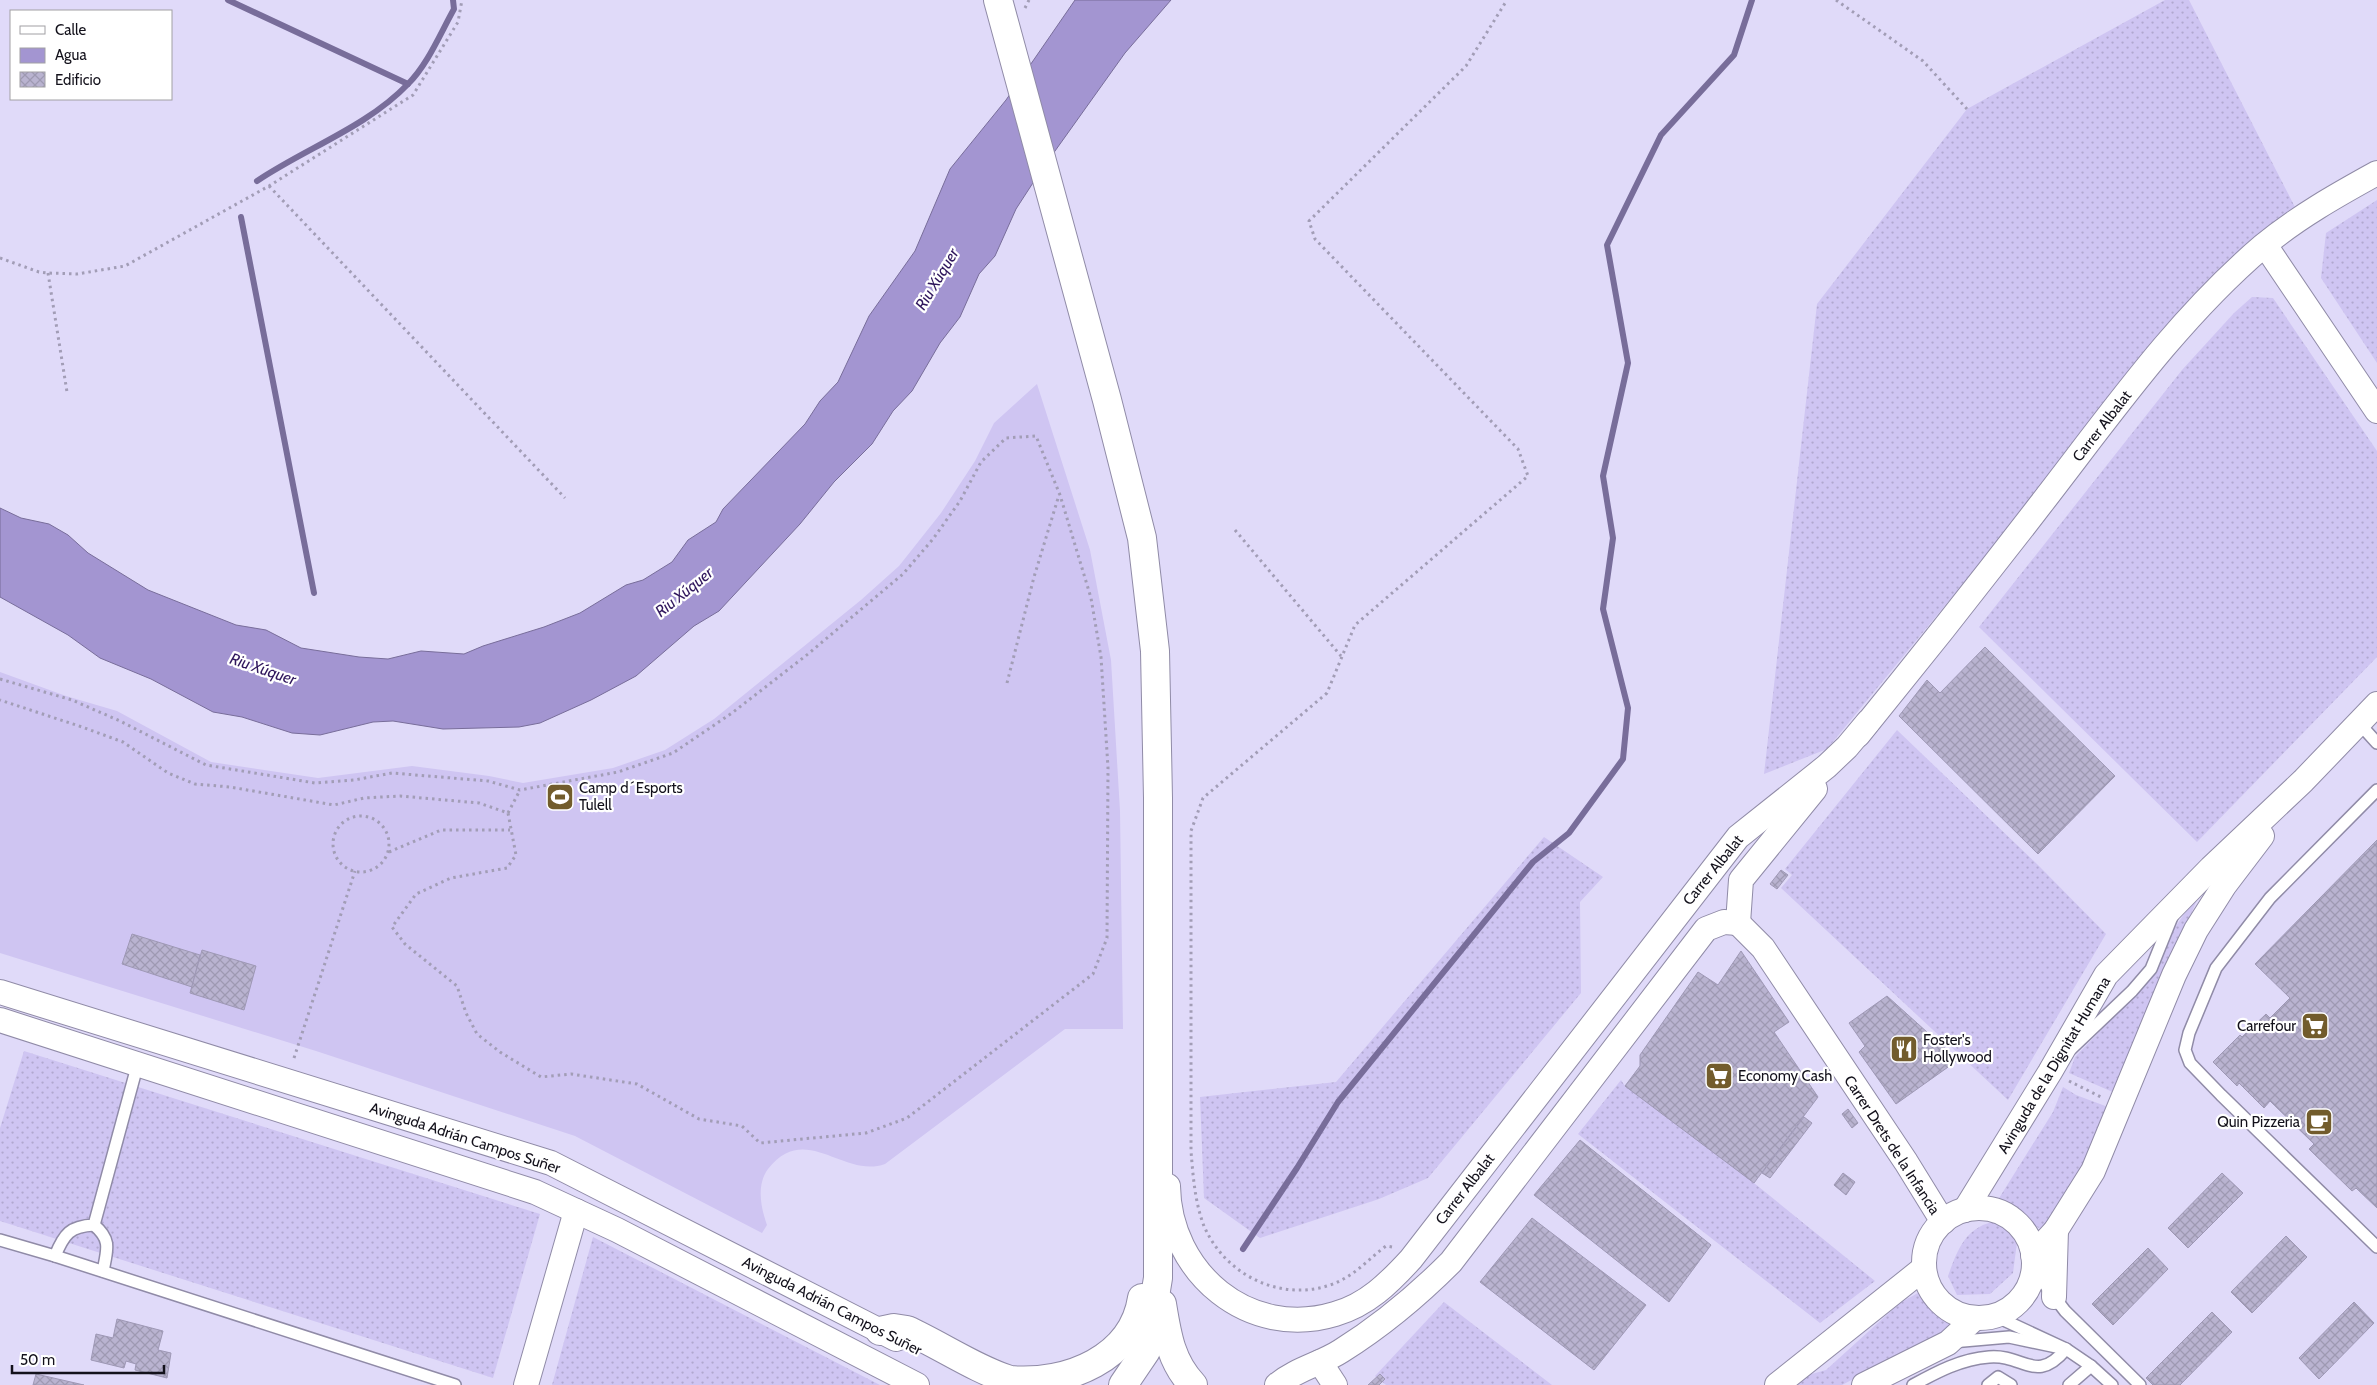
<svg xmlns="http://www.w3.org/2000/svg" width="2377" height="1385" viewBox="0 0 2377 1385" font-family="Cabin,sans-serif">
	<defs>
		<pattern id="grass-dots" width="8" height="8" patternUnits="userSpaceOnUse" patternTransform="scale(1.25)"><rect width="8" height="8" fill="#cfc5f2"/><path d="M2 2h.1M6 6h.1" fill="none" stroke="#b1a8cf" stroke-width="1.8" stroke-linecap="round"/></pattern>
		<pattern id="building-cross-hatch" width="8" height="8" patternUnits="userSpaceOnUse" patternTransform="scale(1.25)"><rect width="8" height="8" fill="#b9b3d0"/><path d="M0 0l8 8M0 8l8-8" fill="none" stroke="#9e99b2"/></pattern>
	</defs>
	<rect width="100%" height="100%" fill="#e0daf9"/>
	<!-- grass -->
	<g fill="url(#grass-dots)">
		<path d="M2165 0H2189L2297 211 2160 344 1827 749 1764 774 1817 304 1967 109Z"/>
		<path d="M2377 200V363L2321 278 2326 233Z"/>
		<path d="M2252 297 2273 298 2377 451V657L2197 842 1979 627 2182 370 2234 313Z"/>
		<path d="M1897 730 2039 866 2106 934 2008 1100 1781 888 1792 875 1785 869Z"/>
		<path d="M1544 837 1603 877 1580 902 1581 993 1428 1178 1379 1199 1260 1238 1204 1198 1200 1097 1336 1082Z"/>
		<path d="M2202 888 2115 1093 2069 1073 2075 1057 2112 1019Z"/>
		<path d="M24 1051 540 1214 493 1378 0 1221V1128Z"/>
		<path d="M1621 1080 1625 1086 1754 1183 1875 1281 1820 1323 1578 1134Z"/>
		<path d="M2063 1087 2076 1095 2108 1107 2065 1208 2043 1231 2017 1213 1996 1203 2053 1112Z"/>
		<path d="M1992 1222 2001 1224 2017 1242 2013 1273 1990 1294 1957 1295 1948 1276C1957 1252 1964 1229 1992 1222Z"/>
		<path d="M593 1237 880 1385H552Z"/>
		<path d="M1923 1290 1952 1327 1842 1385H1787L1794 1379 1826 1370 1900 1303Z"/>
		<path d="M1444 1302 1552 1385H1386L1375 1376Z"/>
	</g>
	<!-- pitch -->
	<path fill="#cfc5f2" d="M1037 384 1090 550 1111 660 1120 811 1123 1029H1065L885 1164C843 1179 806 1121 768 1169 756 1185 761 1208 767 1225L762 1233 575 1136 316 1051 0 953V672L66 696 117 711 211 762 318 778 412 766 489 776 523 783 613 768 665 750 714 719 861 600 899 566 941 513 975 461 994 423Z"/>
	<!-- water -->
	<path fill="#a395d1" stroke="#786d9a" d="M1075 0H1171L1125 53 1040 172 1016 209 995 256 979 274 960 317 940 343 912 391 893 411 872 444 834 482 800 524 719 611 694 626 636 676 591 700 540 723 519 727 443 729 393 721 373 722 320 735 292 733 242 717 213 712 151 679 100 658 68 635 0 597V508L21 518 49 524 68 535 88 553 148 590 236 625 266 630 301 648 359 657 388 659 421 651 464 654 483 646 544 627 580 613 626 585 643 580 672 562 688 540 716 522 723 509 805 424 820 401 838 382 869 316 915 251 950 169 1006 100Z"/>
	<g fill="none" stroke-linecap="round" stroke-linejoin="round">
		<!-- stream -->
		<g stroke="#786d9a" stroke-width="6">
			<path d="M228 0 408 84"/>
			<path d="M257 181C306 148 367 127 408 84 428 64 440 34 454 9L453 0"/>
			<path d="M241 217 314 593"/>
			<path d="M1243 1249 1297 1168 1338 1102 1533 862 1569 833 1623 759 1628 708 1603 609 1613 538 1603 476 1628 363 1607 245 1661 135 1734 55 1752 0"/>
		</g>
	</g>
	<!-- building -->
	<g fill="url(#building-cross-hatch)" stroke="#9e98b5">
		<path d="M1985 647 2115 776 2038 854 1899 716 1927 680 1940 693Z"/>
		<path d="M2377 840V1208L2356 1188 2352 1191 2309 1149 2314 1144 2270 1101 2264 1108 2239 1083 2237 1086 2213 1062 2240 1035 2242 1037 2266 1014 2270 1018 2290 998 2255 964Z"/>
		<path d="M1781 870 1788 875 1777 889 1770 884Z"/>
		<path d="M132 934 200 955 192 987 122 964Z"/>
		<path d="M202 950 256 966 244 1010 190 993Z"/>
		<path d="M1741 951 1789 1022 1774 1032 1818 1097 1754 1183 1625 1086 1640 1066V1055L1698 972 1718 985Z"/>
		<path d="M1887 996 1958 1060 1896 1104 1859 1052 1865 1046 1849 1023Z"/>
		<path d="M1848 1109 1858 1123 1852 1128 1842 1114Z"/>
		<path d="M1804 1117 1812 1123 1770 1178 1762 1173Z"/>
		<path d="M1580 1140 1711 1245 1669 1302 1534 1195Z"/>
		<path d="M1843 1173 1855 1182 1846 1195 1834 1185Z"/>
		<path d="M2222 1173 2243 1193 2188 1248 2168 1228Z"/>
		<path d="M1532 1218 1646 1305 1594 1370 1480 1282Z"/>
		<path d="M2286 1236 2307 1257 2252 1313 2231 1292Z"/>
		<path d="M2148 1248 2168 1269 2113 1325 2092 1304Z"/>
		<path d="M2354 1302 2374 1323 2319 1379 2299 1358Z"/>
		<path d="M2212 1312 2232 1332 2180 1385H2153L2146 1378Z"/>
		<path d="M117 1319 163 1331 158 1350 171 1353 167 1378 135 1370 136 1364 126 1361 124 1368 91 1360 96 1334 113 1338Z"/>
		<path d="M36 1374 84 1385H33Z"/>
		<path d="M1380 1374 1385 1379 1379 1385H1368Z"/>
	</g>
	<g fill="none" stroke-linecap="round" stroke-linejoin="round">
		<!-- lane casing -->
		<g stroke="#908ba7" stroke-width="14">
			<g id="lane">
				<path d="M2358 722 2377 743"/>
				<path d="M2377 790 2270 898 2216 968 2189 1033 2185 1050 2190 1063 2221 1095 2377 1247"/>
				<path d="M2071 1049 2132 991 2151 969 2172 917"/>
				<path d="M94 1225C112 1240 107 1250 103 1271"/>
				<path d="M0 1240 55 1256C64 1234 70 1226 94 1225L138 1063"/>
				<path d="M55 1256 455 1385"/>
				<path d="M2034 1270 2065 1311 2140 1385"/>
				<path d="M1952 1342 2009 1337 2066 1349 2091 1366 2112 1385"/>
				<path d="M1913 1385C1937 1372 1961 1359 1989 1357 2024 1354 2036 1385 2066 1349L1995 1316"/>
				<path d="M1988 1385 1998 1377 2011 1385"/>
				<path d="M2069 1385 2091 1366"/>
			</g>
		</g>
		<!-- street casing -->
		<g stroke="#908ba7" stroke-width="26">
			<g id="street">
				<path d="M2265 245 2377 411"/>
				<path d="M1858 735C1920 659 1981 582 2041 504 2110 415 2176 320 2263 246 2298 217 2337 195 2377 173"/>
				<path d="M1738 923 1741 880 1815 789"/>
				<path d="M1738 923 1763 948 1906 1162 1943 1222"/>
				<path d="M0 992 551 1163 896 1339"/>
				<path d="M0 1020 535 1192 617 1230 917 1385"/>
				<path d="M1168 1186C1169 1273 1249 1340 1335 1314 1367 1305 1389 1283 1411 1259L1738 837 1827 766 1847 747 1868 722"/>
				<circle cx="1979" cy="1263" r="55"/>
				<path d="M1965 1210 2050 1072 2106 975 2211 868 2303 781 2377 704"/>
				<path d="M2033 1255 2056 1230 2093 1171 2174 975 2196 930 2224 886 2262 836"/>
				<path d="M2054 1297 2056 1230"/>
				<path d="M1320 1362 1335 1385"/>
				<path d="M526 1385 576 1211"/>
				<path d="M1277 1385C1296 1369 1321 1364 1341 1351 1381 1326 1418 1295 1451 1262L1706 929 1724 922 1738 923"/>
				<path d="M1777 1385 1924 1268"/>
				<path d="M1864 1385 1948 1343 1975 1318"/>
			</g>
		</g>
		<!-- primary casing -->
		<g stroke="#908ba7" stroke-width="30">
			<g id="primary">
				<path d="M998 0 1107 400 1142 538 1155 651 1158 798V1278L1146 1351 1123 1385"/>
				<path d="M1162 1304C1167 1335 1171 1362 1193 1385"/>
				<path d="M880 1331 894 1328 907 1330C940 1345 977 1370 1010 1380 1068 1385 1133 1358 1142 1298"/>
			</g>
		</g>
		<!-- path -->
		<g stroke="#a29db6" stroke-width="3" stroke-dasharray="2.5 4" stroke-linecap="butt">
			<path d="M1836 0 1923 61 1967 109"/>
			<path d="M1025 8 1029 0"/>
			<path d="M269 186 565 498"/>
			<path d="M0 258 39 272 48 273 77 274 125 266 269 186 413 95 458 22 462 0"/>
			<path d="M48 273 67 392"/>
			<path d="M1235 530 1341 656"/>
			<path d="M0 679 72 700 120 721 206 765 315 783 354 780 392 773 488 781 520 790 618 772 673 753 732 713 808 654 903 574 933 539 960 501 981 462 1006 438 1036 436 1060 495 1091 598 1101 657 1108 768 1107 938 1093 974 907 1118 866 1133 760 1143 742 1126 699 1119 637 1084 571 1074 541 1077 500 1052 477 1034 466 1013 457 986 405 944 392 927 416 894 451 878 507 868 516 855 508 813 479 803 400 796 364 798 334 805 230 787 195 784 168 773 123 742 82 727 0 700"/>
			<path d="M1007 683 1034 577 1059 495"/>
			<path d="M508 813 520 790"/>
			<circle cx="361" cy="844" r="28"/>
			<path d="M389 852 441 830H510"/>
			<path d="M294 1058 355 871"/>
			<path d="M2069 1081 2101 1097"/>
			<path d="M1392 1247 1386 1246C1367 1260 1354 1277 1330 1285 1280 1302 1225 1275 1204 1226 1195 1203 1193 1176 1191 1151V831L1203 798 1327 693 1355 625 1528 476 1518 449 1315 239 1309 221 1466 66 1507 0"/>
		</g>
		<!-- lane -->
		<use href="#lane" stroke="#fff" stroke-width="11"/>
		<!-- street -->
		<use href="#street" stroke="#fff" stroke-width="24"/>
		<!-- primary -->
		<use href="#primary" stroke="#fff" stroke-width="28"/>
	</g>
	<!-- icons -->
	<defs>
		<g id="stadium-square" transform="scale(1.4375)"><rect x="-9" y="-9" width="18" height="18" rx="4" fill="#725c2c" stroke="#fff"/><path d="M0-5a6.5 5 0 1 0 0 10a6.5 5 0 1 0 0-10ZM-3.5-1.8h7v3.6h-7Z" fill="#fff"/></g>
		<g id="supermarket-square" transform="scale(1.4375)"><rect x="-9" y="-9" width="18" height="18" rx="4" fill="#725c2c" stroke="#fff"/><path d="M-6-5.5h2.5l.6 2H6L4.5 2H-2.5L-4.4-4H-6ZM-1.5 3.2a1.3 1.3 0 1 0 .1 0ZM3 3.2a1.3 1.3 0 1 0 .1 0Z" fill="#fff"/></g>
		<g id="restaurant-square" transform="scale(1.4375)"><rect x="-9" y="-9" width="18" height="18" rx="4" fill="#725c2c" stroke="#fff"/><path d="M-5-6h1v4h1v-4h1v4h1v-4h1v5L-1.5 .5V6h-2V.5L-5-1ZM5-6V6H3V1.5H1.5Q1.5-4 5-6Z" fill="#fff"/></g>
		<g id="cafe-square" transform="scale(1.4375)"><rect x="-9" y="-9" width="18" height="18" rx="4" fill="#725c2c" stroke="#fff"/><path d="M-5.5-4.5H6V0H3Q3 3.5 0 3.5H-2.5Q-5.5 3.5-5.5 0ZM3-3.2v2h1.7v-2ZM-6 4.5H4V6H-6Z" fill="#fff"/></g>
	</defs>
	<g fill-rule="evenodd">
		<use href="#stadium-square" x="560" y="797"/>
		<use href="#supermarket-square" x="2315" y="1026"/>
		<use href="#restaurant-square" x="1904" y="1049"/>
		<use href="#supermarket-square" x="1719" y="1076"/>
		<use href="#cafe-square" x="2319" y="1122"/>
	</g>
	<g text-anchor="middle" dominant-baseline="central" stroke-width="4.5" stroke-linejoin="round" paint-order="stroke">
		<!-- street labels -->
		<g font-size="15" fill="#13111b" stroke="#fff">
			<text transform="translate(2102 426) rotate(-52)">Carrer Albalat</text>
			<text transform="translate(1713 870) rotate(-51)">Carrer Albalat</text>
			<text transform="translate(2054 1065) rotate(-59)">Avinguda de la Dignitat Humana</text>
			<text transform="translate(465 1138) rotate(18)">Avinguda Adrián Campos Suñer</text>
			<text transform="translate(1892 1145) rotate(57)">Carrer Drets de la Infancia</text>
			<text transform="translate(1465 1189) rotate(-52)">Carrer Albalat</text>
			<text transform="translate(832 1306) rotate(27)">Avinguda Adrián Campos Suñer</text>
		</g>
		<!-- poi labels -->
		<g font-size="15" fill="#13111b" stroke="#fff" text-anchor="start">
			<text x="579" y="788">Camp d´Esports<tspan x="579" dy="17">Tulell</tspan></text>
			<text x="2296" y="1026" text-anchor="end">Carrefour</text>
			<text x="1923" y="1040">Foster's<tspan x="1923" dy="17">Hollywood</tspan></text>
			<text x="1738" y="1076">Economy Cash</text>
			<text x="2300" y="1122" text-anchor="end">Quin Pizzeria</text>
		</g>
		<!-- water labels -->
		<g font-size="16" font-style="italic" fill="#30175d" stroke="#fff">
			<text transform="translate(937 279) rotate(-59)">Riu Xúquer</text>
			<text transform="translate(684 592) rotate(-39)">Riu Xúquer</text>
			<text transform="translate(263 669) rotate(19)">Riu Xúquer</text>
		</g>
	</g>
	<!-- legend -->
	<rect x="10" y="10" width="162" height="90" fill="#ffffff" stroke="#a1a0a4"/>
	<rect x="20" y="26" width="25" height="8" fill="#ffffff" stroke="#a1a0a4"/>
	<text x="55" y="35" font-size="15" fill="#13111b">Calle</text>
	<rect x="20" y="48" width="25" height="15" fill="#a395d1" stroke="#a1a0a4"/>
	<text x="55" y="60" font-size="15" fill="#13111b">Agua</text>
	<rect x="20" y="72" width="25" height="15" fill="url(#building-cross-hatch)" stroke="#a1a0a4"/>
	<text x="55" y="85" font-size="15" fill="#13111b">Edificio</text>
	<!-- scale -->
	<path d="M12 1365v8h152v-8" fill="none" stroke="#13111b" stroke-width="2.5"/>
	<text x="20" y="1365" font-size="15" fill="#13111b" stroke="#ffffff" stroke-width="4" paint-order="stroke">50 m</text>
</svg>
